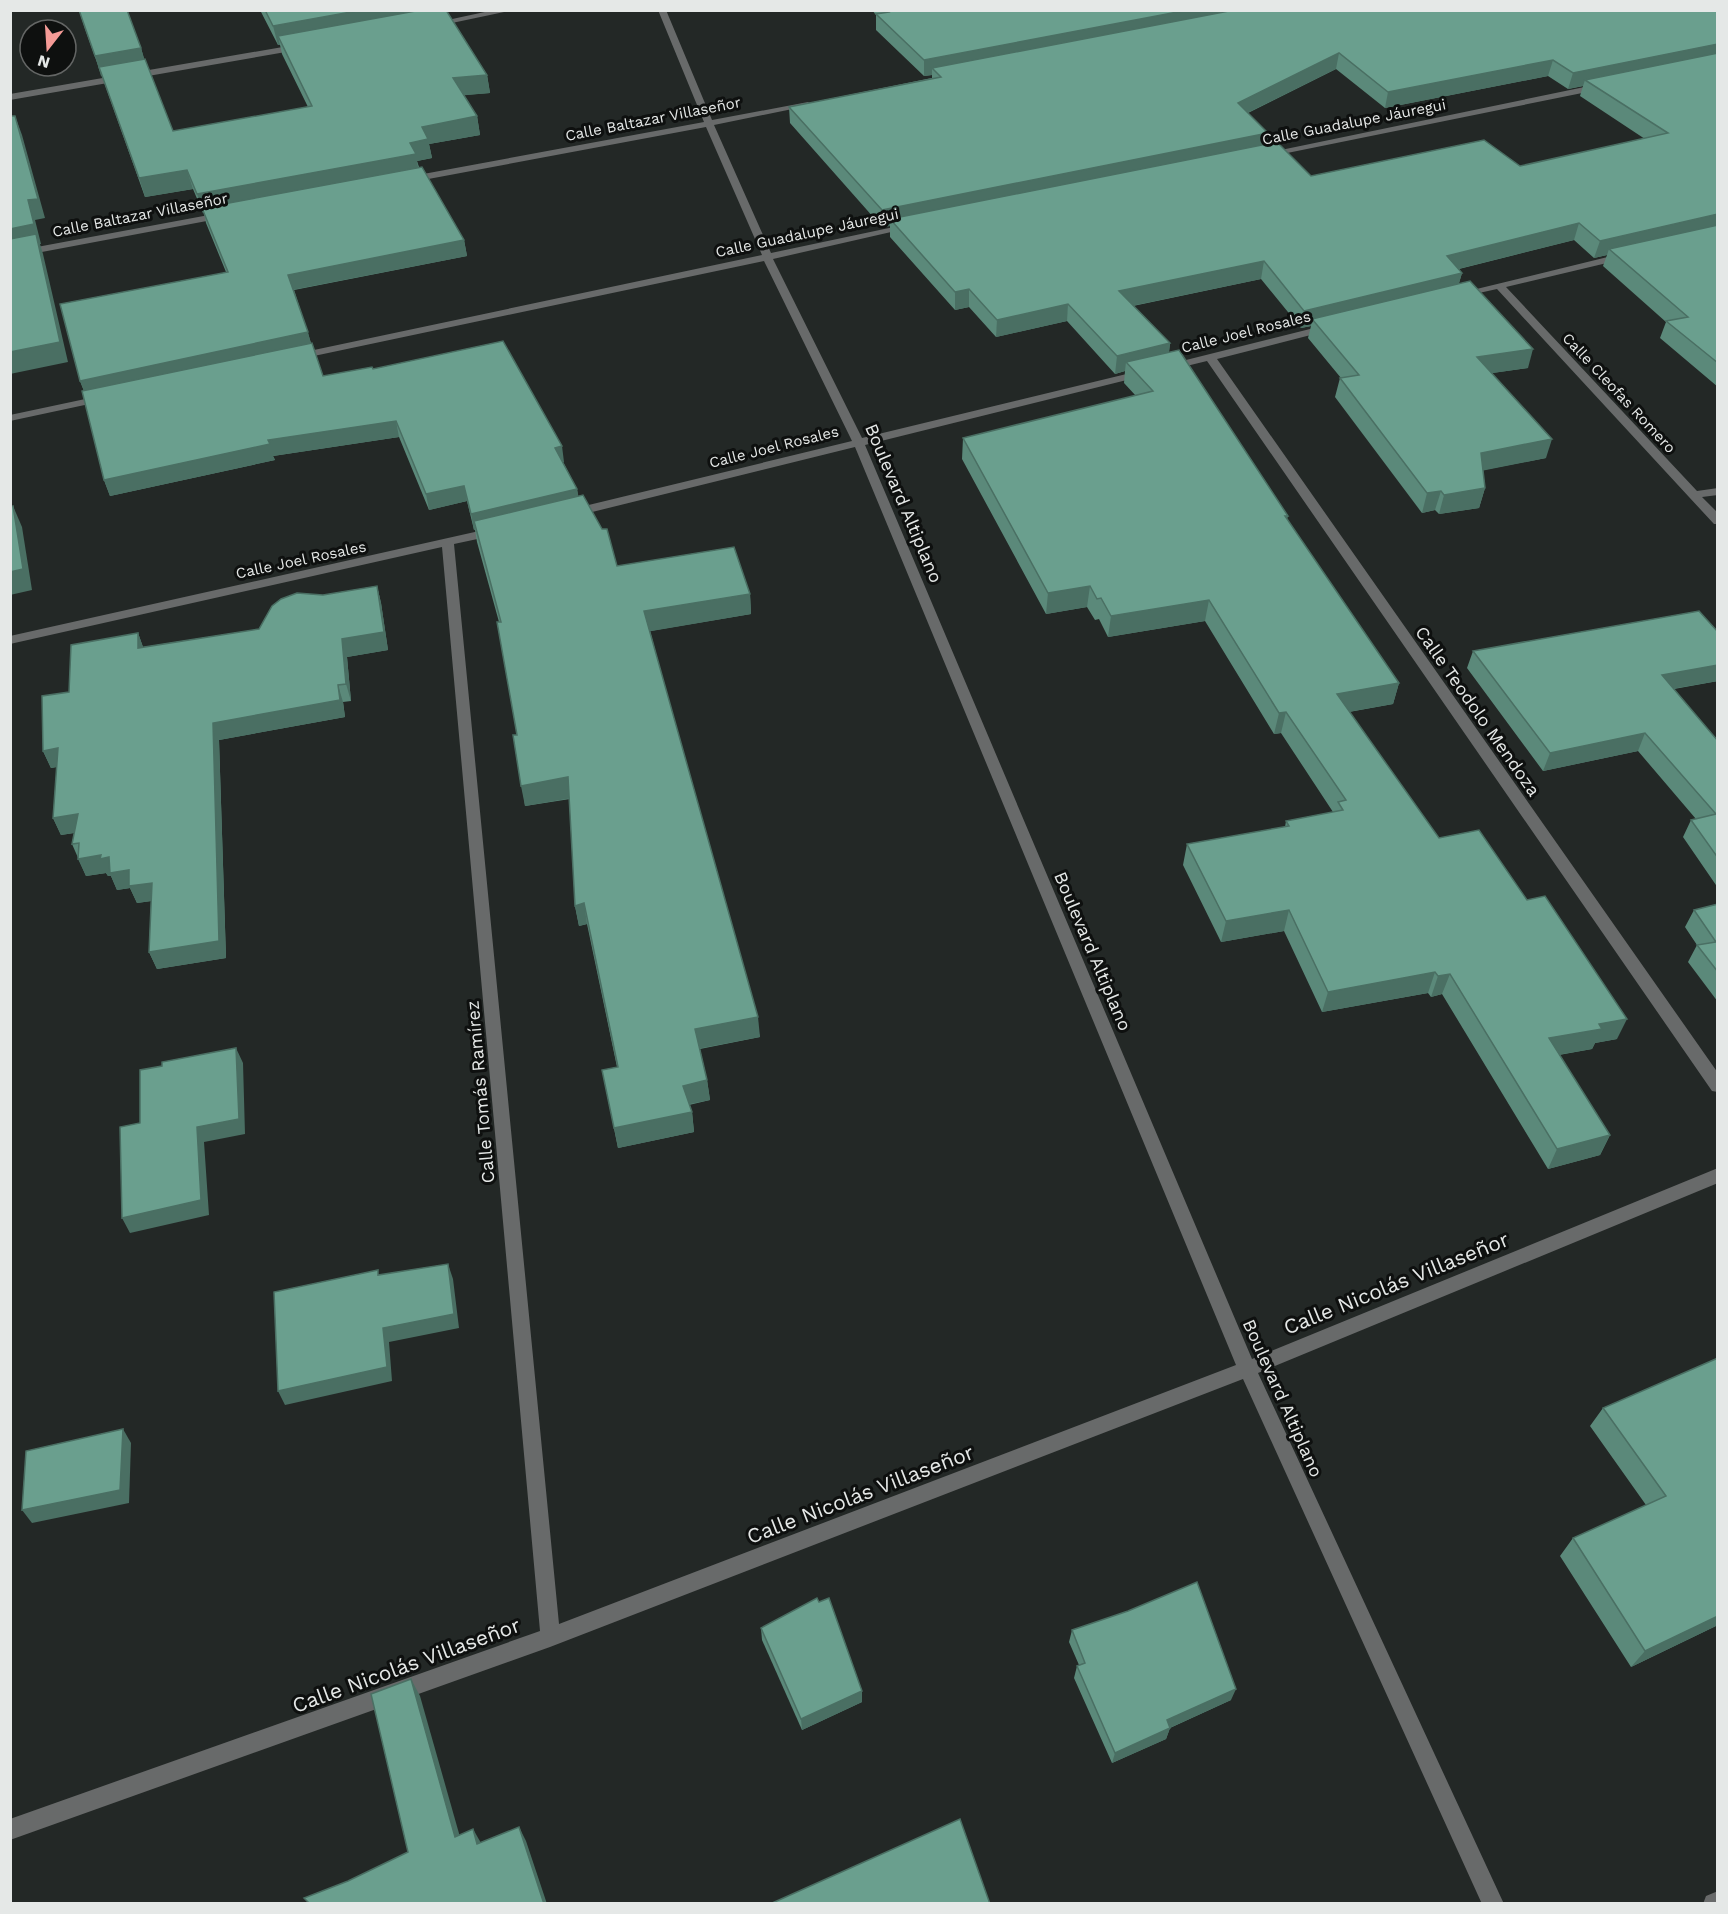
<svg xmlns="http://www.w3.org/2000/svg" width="1728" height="1914" viewBox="0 0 1728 1914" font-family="'Work Sans',sans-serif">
	<rect width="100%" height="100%" fill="#232826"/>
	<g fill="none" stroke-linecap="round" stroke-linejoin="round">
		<!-- street -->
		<g fill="#686a6a" fill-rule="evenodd">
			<path d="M494 10H514L433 27 429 24Z"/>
			<path d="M658 10H666L712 120 808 102 812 105 714 125 771 253 908 224 913 227 773 259 862 438 1143 370 1148 373 1147 375 865 445 1252 1359 1718 1168V1183L1258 1373 1504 1904H1482L1243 1379 550 1647 10 1840V1819L540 1631 442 547 10 644V636L497 527 503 531 501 534 454 544 559 1624 1236 1365 855 447 572 517 566 513 568 510 852 441 764 261 295 360 290 357 295 354 762 255 706 127 407 183 402 180 407 177 704 122Z"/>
			<path d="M300 44 303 45V49L10 100V94Z"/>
			<path d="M1599 84 1602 85V89L1267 157 1262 154Z"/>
			<path d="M225 212 230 215 228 217 10 258V252Z"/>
			<path d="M1624 253 1628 254V258L1506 287 1697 491 1718 488V495L1702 497 1718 513V524H1714L1689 497 1497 289 1461 297 1456 294Z"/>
			<path d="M1330 324 1334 325V329L1217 359 1718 1073V1092L1712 1091 1207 361 1170 370 1165 367 1166 365Z"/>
			<path d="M104 395 110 398 108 400 10 421V415Z"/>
			<path d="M1718 1891V1904H1703L1706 1896Z"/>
		</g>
	</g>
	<!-- wall -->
	<g fill="#5b897a" fill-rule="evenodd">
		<path d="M79 10 141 48 144 59 173 131 308 107 282 54 280 45H278L260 10H446L487 75 490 93 464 95 477 116 480 135 429 144 432 158 417 161 419 167 464 240 467 256 294 290 311 343 323 376 373 369 564 462H563L577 489 578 496 617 566 750 594 751 614 650 631 760 1037 700 1049 707 1080 710 1100 689 1105 692 1112 694 1132 618 1148 602 1070 617 1067 587 924 579 926 575 906 570 799 525 806 517 735 499 622 477 542 475 530H474L467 501 429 510 399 437 273 456 275 460 110 496 104 480 84 391 80 381 226 272 206 223 204 213H203L193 189 145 197 85 29Z"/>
		<path d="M872 10H1718V387L1660 338 1666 322 1603 266 1607 255 1594 258 1574 240 1459 269 1462 273 1459 283 1528 368 1492 373 1546 458 1483 470 1485 488 1479 508 1439 514 1435 510 1422 513 1335 397 1340 378H1341L1308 338 1311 326 1301 328 1261 279 1133 306 1170 343 1169 352 1288 516 1287 519 1399 683 1393 704 1349 712 1439 838 1617 1039 1595 1043 1592 1049 1559 1055 1610 1135 1600 1155 1548 1169 1442 994 1431 997 1428 993 1322 1012 1284 931 1221 942 1183 865 1187 844 1285 827 1286 821 1333 812 1281 733 1274 734 1205 621 1108 637 1099 619 1095 620 1087 607 1046 614 962 459 963 438 1136 396 1124 383 1125 371 1115 374 1067 321 996 337 969 307 955 310 890 237V226L882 227 790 123 789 107 932 78V75L924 76 876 30V15ZM1336 69 1385 108 1548 76 1568 89 1583 86 1580 96 1645 139 1520 166 1311 176 1267 144 1268 133 1248 113Z"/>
		<path d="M377 586 381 603 388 650 347 657 351 701 343 702 345 717 219 740 226 958 157 969 149 952 151 901 137 903 130 888 117 890 111 876H108L106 873 86 876 72 844 74 833 61 835 53 818 57 767 51 768 43 751 69 692 138 633 143 647 259 629 323 595Z"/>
		<path d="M1718 632V681L1674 689 1718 741V888L1683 837 1691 820 1696 819 1638 751 1543 771 1467 668 1473 651Z"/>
		<path d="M1718 904V1002L1688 962 1697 945 1685 927 1694 910Z"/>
		<path d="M1718 1358V1625L1631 1667 1560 1556 1573 1538 1646 1505 1590 1426 1603 1408Z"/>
		<path d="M761 1628 862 1702 802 1730 762 1640Z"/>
		<path d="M1072 1630 1231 1700 1170 1728 1166 1739 1112 1763 1074 1678 1077 1666 1079 1665 1069 1642Z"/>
	</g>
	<!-- shaded-wall -->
	<g fill="#4a6f63">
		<path d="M362 10H440L278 36 280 45H278L273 26Z"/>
		<path d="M1188 10H1269L932 68V75L924 76V60Z"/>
		<path d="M1718 44V59L1585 80 1583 86 1568 89 1573 73Z"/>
		<path d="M141 48 147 68 101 76 95 56Z"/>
		<path d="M1339 53 1336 69 1235 119 1238 103Z"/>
		<path d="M1553 60 1548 76 1385 108 1388 92Z"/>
		<path d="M487 75 490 93 456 96 453 78Z"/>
		<path d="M15 116 22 135 45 218 35 220 41 244H40L43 254 68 362 10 374V229L28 200Z"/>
		<path d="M477 116 480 135 429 144 432 158 417 161 419 172 202 208 204 213H203L197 194 422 127Z"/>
		<path d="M1268 133 1266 150 890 219V226L882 227V210Z"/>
		<path d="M187 170 193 189 145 197 139 178Z"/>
		<path d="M1718 214V230L1609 249 1607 255 1594 258 1600 241Z"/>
		<path d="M1579 223 1574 240 1442 273 1447 256Z"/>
		<path d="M464 240 467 256 292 290 288 275Z"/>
		<path d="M1264 261 1261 279 1117 309 1119 291Z"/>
		<path d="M1462 273 1457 290 1312 319 1311 326 1301 328 1304 311Z"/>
		<path d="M969 289V307L955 310V292Z"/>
		<path d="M1068 304 1067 321 996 337 997 320Z"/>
		<path d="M308 332 312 348 86 396 80 381Z"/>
		<path d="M1170 343 1168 361 1126 362 1125 371 1115 374 1117 356Z"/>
		<path d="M1533 349 1528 368 1472 376 1477 357Z"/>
		<path d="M396 421 399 437 273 456 275 460 110 496 104 480 268 440Z"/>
		<path d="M1552 439 1546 458 1476 472 1481 453Z"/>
		<path d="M562 446 564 462 557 464 555 448Z"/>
		<path d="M464 486 467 501 429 510 426 494Z"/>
		<path d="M1485 488 1479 508 1439 514 1444 495Z"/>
		<path d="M577 489 580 504 474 521 475 530H474L471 514Z"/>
		<path d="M1441 491 1435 510 1422 513 1427 493Z"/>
		<path d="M13 506 22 527 32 590 10 595Z"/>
		<path d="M377 586 381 603 388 650 347 657 351 701 346 684 342 639Z"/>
		<path d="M1090 586 1087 607 1046 614 1048 593Z"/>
		<path d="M750 594 751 614 646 632 644 611Z"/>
		<path d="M1209 600 1205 621 1108 637 1111 616Z"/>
		<path d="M138 633 144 650 138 648Z"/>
		<path d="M1718 665V681L1654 692 1662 675Z"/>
		<path d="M1399 683 1393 704 1331 715 1337 694Z"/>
		<path d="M338 685 343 702 345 717 219 740 226 958 157 969 149 952 213 723Z"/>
		<path d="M1286 712 1281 733 1274 734 1279 713Z"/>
		<path d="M1645 733 1638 751 1543 771 1550 753Z"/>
		<path d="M58 748 66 765 51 768 43 751Z"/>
		<path d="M568 777 572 798 525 806 521 786Z"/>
		<path d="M78 814 86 831 61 835 53 818Z"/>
		<path d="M101 855 109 857 129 870 152 883 159 900 137 903 130 888 117 890 111 876H108L106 873 86 876 78 859Z"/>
		<path d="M584 903 587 924 579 926 575 906Z"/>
		<path d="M1289 910 1284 931 1221 942 1226 921Z"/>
		<path d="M1435 972 1428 993 1322 1012 1328 992Z"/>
		<path d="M1450 974 1442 994 1431 997 1438 976Z"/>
		<path d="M758 1017 760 1037 697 1049 695 1029Z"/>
		<path d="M1627 1019 1617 1039 1595 1043 1592 1049 1540 1058 1549 1038 1599 1024Z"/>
		<path d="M236 1048 243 1063 245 1134 204 1142 209 1215 130 1233 122 1218 197 1127Z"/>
		<path d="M707 1080 710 1100 685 1105 683 1086Z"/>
		<path d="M692 1112 694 1132 618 1148 614 1128Z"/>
		<path d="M1610 1135 1600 1155 1548 1169 1557 1149Z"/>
		<path d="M448 1264 453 1279 459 1328 389 1342 392 1381 285 1405 278 1391 383 1328Z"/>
		<path d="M123 1429 131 1443 129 1503 32 1523 22 1510Z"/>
		<path d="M1718 1616V1625L1631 1667 1645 1651Z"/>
		<path d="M411 1679 420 1696 464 1851 455 1837Z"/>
		<path d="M1236 1689 1231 1700 1163 1731 1167 1720Z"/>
		<path d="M862 1691V1702L802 1730 801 1719Z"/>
		<path d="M1170 1728 1166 1739 1112 1763 1115 1753Z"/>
		<path d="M519 1827 526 1841 547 1904H544Z"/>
		<path d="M473 1829 481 1843 477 1844Z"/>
	</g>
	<!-- building -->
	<g fill="#6a9f8e" stroke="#4a6f63" stroke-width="1.5">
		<path d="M79 10H127L141 48 95 56Z"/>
		<path d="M265 10H362L273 26Z"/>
		<path d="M421 10H446L487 75 453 78 477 116 422 127 428 139 410 143 416 154 197 194 187 170 139 178 99 67 145 59 173 131 312 106 278 36Z"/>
		<path d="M887 10H1188L924 60 876 14 889 12Z"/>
		<path d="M1234 10H1718V44L1573 73 1553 60 1388 92 1339 53 1238 103 1268 133 882 210 789 107 941 77 932 68Z"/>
		<path d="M1718 53V214L1600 241 1579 223 1447 256 1462 273 1304 311 1264 261 1119 291 1170 343 1117 356 1068 304 997 320 969 289 955 292 890 219 1277 142 1311 176 1484 140 1520 166 1668 133 1585 80Z"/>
		<path d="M10 116H15L38 199 28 200 34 224 10 229Z"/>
		<path d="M422 167 464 240 288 275 308 332 80 381 60 304 228 272 202 208Z"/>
		<path d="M1718 225V363L1666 321 1688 317 1609 249Z"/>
		<path d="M36 234 60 342 10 352V239Z"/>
		<path d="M1470 281 1533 349 1477 357 1552 439 1481 453 1485 488 1444 495 1441 491 1427 493 1340 378 1359 375 1312 319Z"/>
		<path d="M503 341 562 446 555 448 577 489 471 514 464 486 426 494 396 421 268 440 270 444 104 480 82 391 312 343 323 376 372 367 373 369Z"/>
		<path d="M1179 350 1288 516H1285L1399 683 1337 694 1439 838 1479 830 1527 900 1545 896 1627 1019 1599 1024 1602 1029 1549 1038 1610 1135 1557 1149 1450 974 1438 976 1435 972 1328 992 1289 910 1226 921 1187 844 1289 826 1286 821 1343 810 1338 802 1346 800 1286 712 1279 713 1209 600 1111 616 1101 598 1097 599 1090 586 1048 593 963 438 1153 391 1126 362Z"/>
		<path d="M583 495 602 529H607L617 566 734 547 750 594 644 611 758 1017 695 1029 707 1080 683 1086 692 1112 614 1128 602 1070 618 1067 584 903 575 906 568 777 521 786 513 735H517L497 622H501L474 521Z"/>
		<path d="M13 506 23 569 10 572V507Z"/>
		<path d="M377 586 384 632 342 639 346 684 338 685 340 700 213 723 219 941 149 952 152 883 129 886V870L110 873 109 857 100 859 101 855 78 859 79 843 72 844 78 814 53 818 58 748 43 751 42 696 69 692 71 645 138 633V648L259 629 272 606 281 599 297 593 323 595Z"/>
		<path d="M1699 611 1718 632V665L1662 675 1718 741V858L1691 820 1716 814 1645 733 1550 753 1473 651Z"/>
		<path d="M1718 904V972L1697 945 1716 942 1694 910Z"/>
		<path d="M236 1048 239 1119 197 1127 201 1200 122 1218 120 1127 140 1123V1070L162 1066V1062Z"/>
		<path d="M448 1264 454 1314 383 1328 387 1367 278 1391 274 1292 378 1270V1275Z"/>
		<path d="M1718 1358V1616L1645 1651 1573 1538 1666 1496 1603 1408Z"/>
		<path d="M123 1429 120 1490 22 1510 26 1451Z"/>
		<path d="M1197 1582 1236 1689 1167 1720 1170 1728 1115 1753 1077 1666 1085 1663 1072 1630 1128 1611Z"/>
		<path d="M817 1598 819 1602 829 1598 862 1691 801 1719 761 1628Z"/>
		<path d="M411 1679 455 1837 473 1829 477 1844 519 1827 544 1904H310L304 1898 348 1881 408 1852 371 1694Z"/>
		<path d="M960 1819 990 1904H770Z"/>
	</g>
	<g text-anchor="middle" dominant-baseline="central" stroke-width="6" stroke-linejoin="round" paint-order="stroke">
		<!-- far-street labels -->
		<g font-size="15" fill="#e5e8e7" stroke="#0e100f">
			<text transform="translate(653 119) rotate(-11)">Calle Baltazar Villaseñor</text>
			<text transform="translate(1354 122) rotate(-11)">Calle Guadalupe Jáuregui</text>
			<text transform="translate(140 215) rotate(-11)">Calle Baltazar Villaseñor</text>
			<text transform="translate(807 233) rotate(-12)">Calle Guadalupe Jáuregui</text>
			<text transform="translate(1246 332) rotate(-14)">Calle Joel Rosales</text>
			<text transform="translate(1619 393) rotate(47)">Calle Cleofas Romero</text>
			<text transform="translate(774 447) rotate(-14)">Calle Joel Rosales</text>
			<text transform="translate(301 560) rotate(-12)">Calle Joel Rosales</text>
		</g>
		<!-- street labels -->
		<g font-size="18" fill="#e5e8e7" stroke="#0e100f">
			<text transform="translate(904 503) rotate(67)">Boulevard Altiplano</text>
			<text transform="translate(1478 711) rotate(55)">Calle Teodolo Mendoza</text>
			<text transform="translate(1093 951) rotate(67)">Boulevard Altiplano</text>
			<text transform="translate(480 1092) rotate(-95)">Calle Tomás Ramírez</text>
			<text transform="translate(1283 1398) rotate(66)">Boulevard Altiplano</text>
		</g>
		<!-- near-street labels -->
		<g font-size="21" fill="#e5e8e7" stroke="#0e100f">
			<text transform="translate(1396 1283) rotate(-22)">Calle Nicolás Villaseñor</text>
			<text transform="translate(860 1494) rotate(-21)">Calle Nicolás Villaseñor</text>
			<text transform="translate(406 1665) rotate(-20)">Calle Nicolás Villaseñor</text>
		</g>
	</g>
	<!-- border -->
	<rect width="1728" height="1914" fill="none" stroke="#e5e8e7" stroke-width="24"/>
	<!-- north arrow -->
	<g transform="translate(48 48) rotate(197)"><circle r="28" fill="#0e100f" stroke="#646665" stroke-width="1.5"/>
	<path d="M0-4.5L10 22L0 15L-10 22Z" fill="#f59b97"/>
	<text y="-9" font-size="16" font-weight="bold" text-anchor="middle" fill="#e5e8e7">N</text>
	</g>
</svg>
